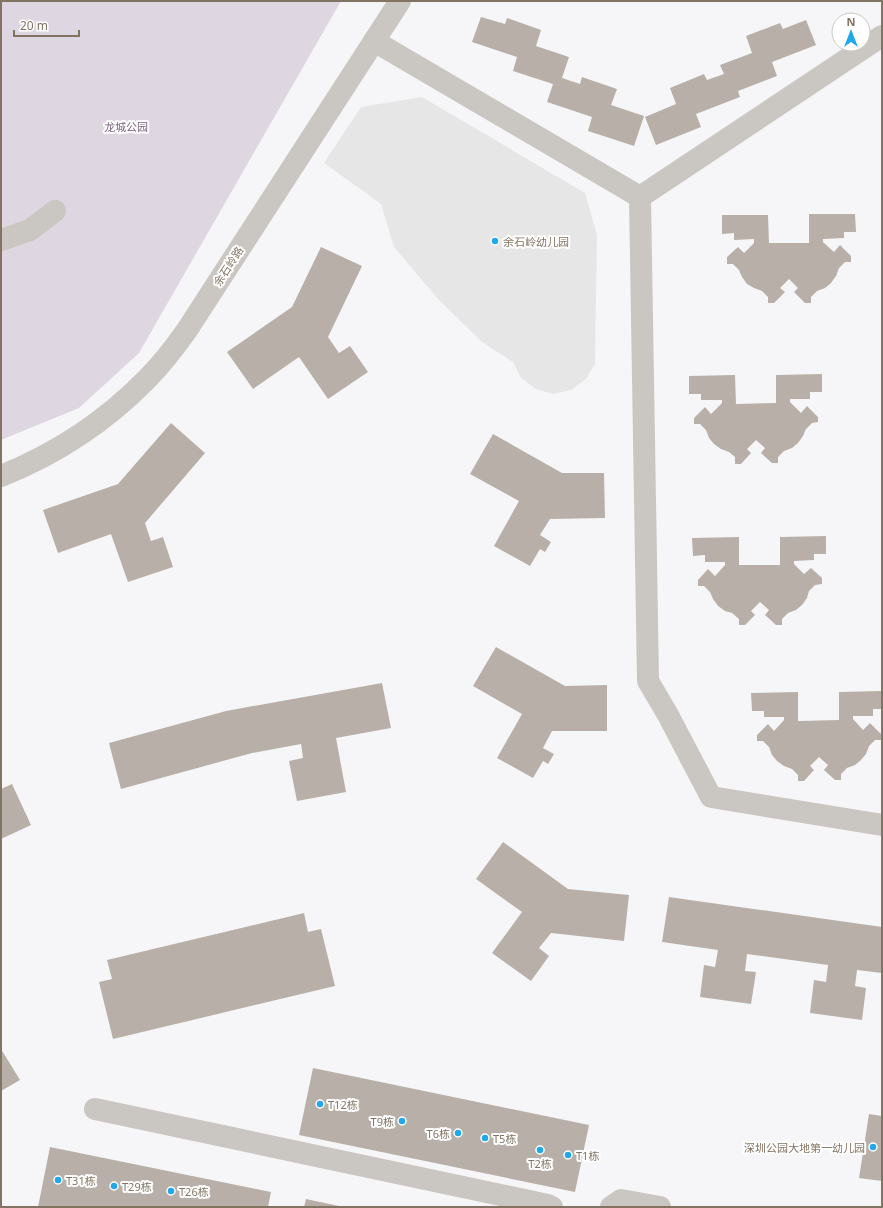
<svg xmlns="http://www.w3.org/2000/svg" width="883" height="1208" viewBox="0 0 883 1208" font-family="'Noto Sans','Noto Sans SC',sans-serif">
	<rect width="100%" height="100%" fill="#f6f6f9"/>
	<!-- built -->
	<path fill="#e7e6e6" d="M422 97 585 193 597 235 595 364 586 379 571 390 553 394 536 389 521 378 513 362 482 342 438 299 394 247 381 204 324 163 361 107Z"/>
	<!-- green -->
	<path fill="#ded7e1" d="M1 1H341L139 353 79 408 1 440Z"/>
	<!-- building -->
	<g fill="#b8b0a8">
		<path d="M481 17 505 24 507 18 541 30 536 46 569 57 562 78 580 84 582 77 617 89 611 105 644 116 634 146 588 131 592 117 547 102 553 84 513 71 517 57 472 42Z"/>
		<path d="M806 20 816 45 772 62 777 76 738 91 740 97 696 114 701 127 656 145 645 117 676 104 670 88 704 74 707 80 724 74 720 65 752 53 746 36 780 23 783 29Z"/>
		<path d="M809 214H855L856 232H844V238L823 239V242L834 252 840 245 851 256V262H845L839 268 836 276 831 283 825 288 817 291 811 297V303H805L794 292 798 288 789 279 780 288 785 292 774 303H768V297L762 291 754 288 747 284 742 277 739 270 733 264H727V257L738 247 744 253 754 243V239L734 240V233L722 234V215H768L769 243H809Z"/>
		<path d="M321 247 362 266 328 337 339 353 350 346 368 372 328 399 299 357 253 389 227 352 292 307Z"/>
		<path d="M822 374V392H810V399H790V402L801 413 807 406 818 417V422L812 423 806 429 803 436 798 443 792 448 784 451 778 457V463H772L761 453 765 448 756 440 747 449 751 453 741 464H735V457L729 452 721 449 714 444 709 438 706 430 700 424H694V418L705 407 711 414 722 403V400H701V394H689V376L735 375 736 404 776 403V375Z"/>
		<path d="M171 423 205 453 145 523 151 541 163 537 173 567 128 582 111 534 58 553 43 510 118 484Z"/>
		<path d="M493 434 562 473H604L605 518 550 519 540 535 551 542 545 552 540 549 530 566 494 546 519 501 470 474Z"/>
		<path d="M826 536V554H814V560L794 561V564L804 574 811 568 822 578V584L815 585 809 591 807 598 802 605 796 610 788 613 782 619V625H776L765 615 769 610 760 602 751 611 755 615 745 625H739V619L732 613 725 611 718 606 713 599 710 592 704 586H698V580L708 569 715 576 725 565V562H705V555L693 556 692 538 739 537V565H780V537Z"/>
		<path d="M496 647 565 686 607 685V731H552L543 748 554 754 548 764 543 761 533 778 497 758 522 714 473 686Z"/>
		<path d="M382 683 391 728 336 738 346 792 297 801 289 761 303 758 301 744 252 753 121 789 109 743 226 711Z"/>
		<path d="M882 691V709H873V716H853V719L863 730 870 723 881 734V740H875L869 746 866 754 861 760 855 765 847 768 841 774V780H835L824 770 828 765 819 757 810 766 814 770 804 781H798V775L792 769 784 766 777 761 772 755 769 747 763 741H757V735L768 724 774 731 784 720V717H764V711H752L751 693 798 692V721L839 720V692Z"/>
		<path d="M12 784 31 825 1 839V789Z"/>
		<path d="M503 842 568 889 629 895 624 941 551 933 539 948 549 956 531 981 492 953 522 912 476 879Z"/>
		<path d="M669 897 882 927V973L857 970 855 986 866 988 862 1020 810 1013 814 980 826 982 828 965 747 954 745 971 756 972 751 1004 700 997 704 965 715 967 718 950 662 942Z"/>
		<path d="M304 913 308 932 321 929 335 986 113 1039 99 982 112 979 107 960Z"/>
		<path d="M1 1049 20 1080 1 1091Z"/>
		<path d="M313 1068 589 1125 575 1192 299 1135Z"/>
		<path d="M869 1114 882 1116V1181L859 1178Z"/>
		<path d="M50 1147 271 1192 268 1207H38Z"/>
		<path d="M306 1199 339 1206V1207H304Z"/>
	</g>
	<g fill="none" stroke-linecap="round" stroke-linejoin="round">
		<!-- minor -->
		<g stroke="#cac6c1" stroke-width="22">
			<path d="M882 36 640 197 648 681 668 715 711 797 882 825"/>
			<path d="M374 41 640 197"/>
			<path d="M1 240 30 230 55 211"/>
			<path d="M1 476C56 454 106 421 147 379 162 364 175 347 187 330L400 1"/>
			<path d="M95 1109 548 1205 552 1207"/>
			<path d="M611 1207 621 1200 660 1207"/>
		</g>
	</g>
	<!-- markers -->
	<g fill="#23a7eb" stroke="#fff" stroke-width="1.5">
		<circle cx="495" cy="241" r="4"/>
		<circle cx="320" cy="1104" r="4"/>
		<circle cx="402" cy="1121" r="4"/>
		<circle cx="458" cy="1133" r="4"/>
		<circle cx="485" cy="1138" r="4"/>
		<circle cx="873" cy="1147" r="4"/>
		<circle cx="540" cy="1150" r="4"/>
		<circle cx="568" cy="1155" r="4"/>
		<circle cx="58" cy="1180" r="4"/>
		<circle cx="114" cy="1186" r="4"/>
		<circle cx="171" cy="1191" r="4"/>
	</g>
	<g text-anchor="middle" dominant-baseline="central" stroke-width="4" stroke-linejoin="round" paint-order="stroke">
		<!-- park labels -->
		<g font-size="11" fill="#7c657f" stroke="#fff">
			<text x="126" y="126">龙城公园</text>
		</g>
		<!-- poi labels -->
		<g font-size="11" fill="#827462" stroke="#fff" text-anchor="start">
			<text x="503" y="241">余石岭幼儿园</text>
			<text x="328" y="1104">T12栋</text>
			<text x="394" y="1121" text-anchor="end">T9栋</text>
			<text x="450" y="1133" text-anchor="end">T6栋</text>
			<text x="493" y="1138">T5栋</text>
			<text x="865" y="1147" text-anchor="end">深圳公园大地第一幼儿园</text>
			<text x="576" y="1155">T1栋</text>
			<text x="540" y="1163" text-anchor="middle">T2栋</text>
			<text x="66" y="1180">T31栋</text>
			<text x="122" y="1186">T29栋</text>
			<text x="179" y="1191">T26栋</text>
		</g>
		<!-- street labels -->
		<g font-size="11" fill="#827462" stroke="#fff">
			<text transform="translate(228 266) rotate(-57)">余石岭路</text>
		</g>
	</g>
	<!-- border -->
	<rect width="883" height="1208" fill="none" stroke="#827462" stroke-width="4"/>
	<!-- north arrow -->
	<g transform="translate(851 32)"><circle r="19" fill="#ffffff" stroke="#cdc7c0"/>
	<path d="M0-3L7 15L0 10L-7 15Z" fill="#23a7eb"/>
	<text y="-6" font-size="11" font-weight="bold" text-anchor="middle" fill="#827462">N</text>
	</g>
	<!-- scale -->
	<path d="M14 30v6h65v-6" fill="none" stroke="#827462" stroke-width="2"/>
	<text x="20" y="30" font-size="12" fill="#827462" stroke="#ffffff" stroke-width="3" paint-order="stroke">20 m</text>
</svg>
